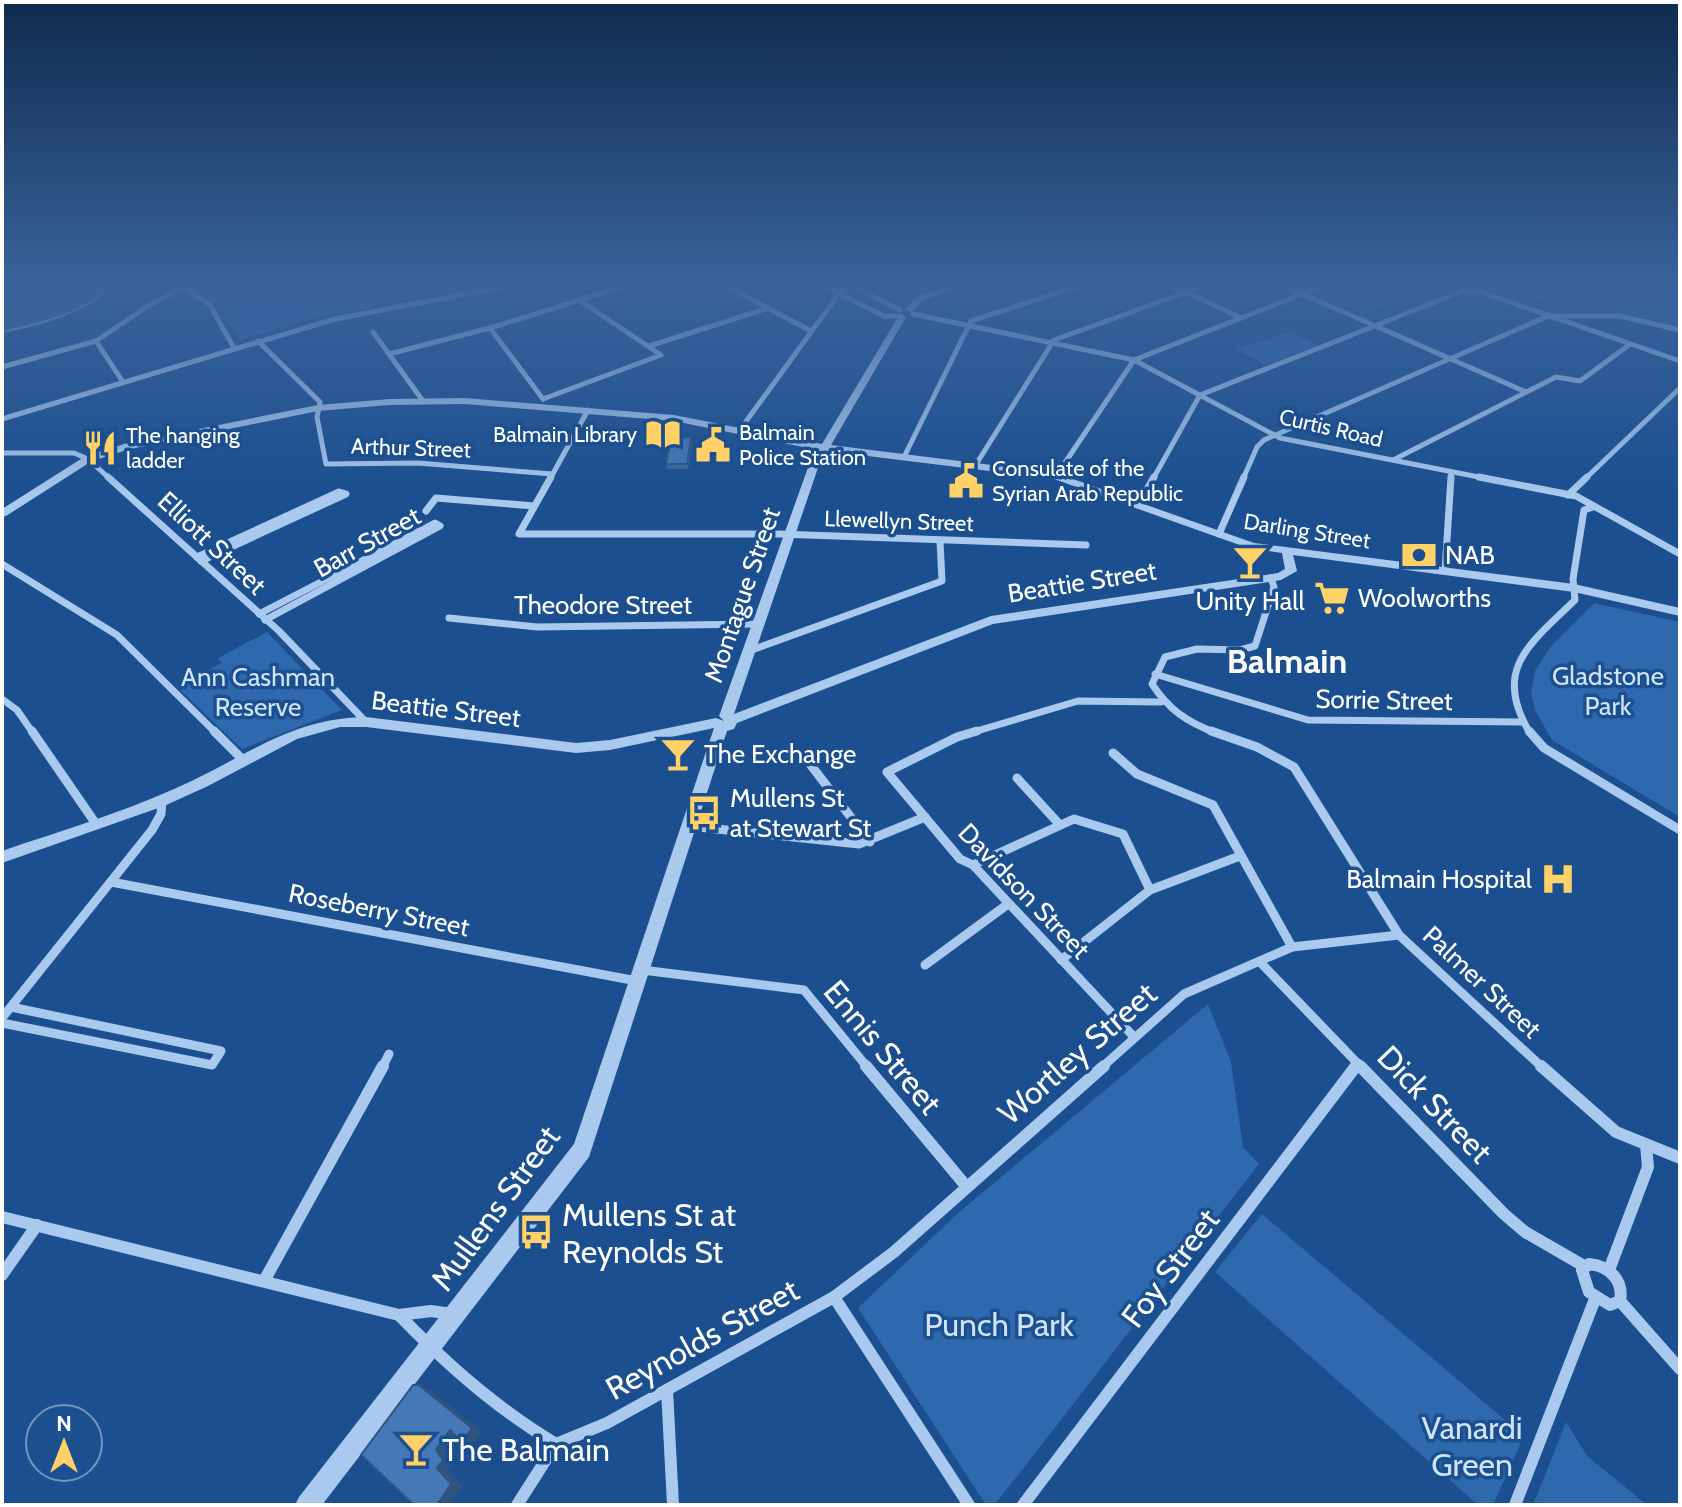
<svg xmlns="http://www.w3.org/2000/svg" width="1682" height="1507" viewBox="0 0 1682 1507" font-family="Cabin,sans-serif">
	<rect width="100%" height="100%" fill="#1b4f8f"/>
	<!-- green -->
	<g fill="#2e69ad">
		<path d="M186 285H376L372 308 323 316 241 340 215 303Z"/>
		<path d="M1334 285H1442L1361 314 1314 293Z"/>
		<path d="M1498 285H1640L1680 295V327L1622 313H1545L1543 312 1554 306Z"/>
		<path d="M1290 332 1317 345 1266 365 1236 349Z"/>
		<path d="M1594 603 1680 622V817L1552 740 1535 710 1531 693 1535 671 1551 646Z"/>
		<path d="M267 632 342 710 242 749 177 687 222 663 218 658Z"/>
		<path d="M1208 1004 1231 1062 1243 1147 1259 1164 1019 1474 994 1505H986L858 1308 958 1213Z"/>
		<path d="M1262 1214 1524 1436 1493 1505H1478L1215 1272Z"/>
		<path d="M1566 1422 1587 1456 1647 1505H1533Z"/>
	</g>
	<!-- water -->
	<path fill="#3c6290" stroke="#9cc4f0" stroke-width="2" d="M2 285H115C83 313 42 324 2 332Z"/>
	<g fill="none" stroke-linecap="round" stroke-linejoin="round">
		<!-- minor-far3 -->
		<g stroke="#a9c9ee" stroke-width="5">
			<path d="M725 285 811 331"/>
			<path d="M822 285 884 316H899"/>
			<path d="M851 285 900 310"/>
			<path d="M1171 285 1241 318"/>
			<path d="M1282 285 1526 392"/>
			<path d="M182 286 210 305 234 348"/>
			<path d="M913 314 1134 360 1280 438 1489 479"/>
			<path d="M490 328 543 399"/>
			<path d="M373 332 423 401"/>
			<path d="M96 341 123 382"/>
			<path d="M258 341 320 402 317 417 326 464 418 463 552 474"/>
			<path d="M649 346 768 308"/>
			<path d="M389 354 490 328 628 285"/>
			<path d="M2 367 96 341 151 304 184 287"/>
			<path d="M543 399 661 355 579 300"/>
			<path d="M2 419 335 319 513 285"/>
			<path d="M739 431 841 291 851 285"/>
			<path d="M2 453H74L88 459 110 479"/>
			<path d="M904 457 971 321 1081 285"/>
			<path d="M1393 460 1556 377 1580 381 1629 345"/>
			<path d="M975 466 1054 340 1206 285"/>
			<path d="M1056 476 1134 360 1325 285"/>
			<path d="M550 479 588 410"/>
			<path d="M1153 479 1200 395 1463 291 1481 292 1680 361"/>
			<path d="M1243 479 1257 447 1264 440 1548 316H1620L1680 330"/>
			<path d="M1451 479V472"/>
			<path d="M1585 479 1680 388"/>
		</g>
		<!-- minor-far2 -->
		<g stroke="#a9c9ee" stroke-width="7">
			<path d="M108 477 279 631 366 722"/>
			<path d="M551 477 519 534H779L1086 545"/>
			<path d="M1479 477 1576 496 1680 554"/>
			<path d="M1568 495 1587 477"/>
			<path d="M1138 505 1154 477"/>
			<path d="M426 511 436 498 534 506"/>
			<path d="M1219 534 1244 477"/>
			<path d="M197 557 339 492 346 494 201 561"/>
			<path d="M2 564 117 635 216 733"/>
			<path d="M1445 571 1451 477"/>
			<path d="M259 614 435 523 440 526 265 620"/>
			<path d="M449 618 537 627 758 624"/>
			<path d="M749 651 942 581 940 541"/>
			<path d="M1155 674 1308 720 1523 722"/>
			<path d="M2 699 17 710 33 733"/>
			<path d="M970 733 1078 701 1161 702"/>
			<path d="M1216 733C1187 722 1169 710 1152 684L1165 657 1197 649 1240 650 1255 646 1274 587 1271 578"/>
			<path d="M1530 733C1491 669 1531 643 1575 600L1573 579 1584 510 1593 507"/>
		</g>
		<!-- minor-far1 -->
		<g stroke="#a9c9ee" stroke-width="9">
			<path d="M32 731 96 824"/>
			<path d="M214 731 242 759"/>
			<path d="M977 731 957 737 887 772 960 859 973 865 1134 1037"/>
			<path d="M1211 731 1257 747 1294 767 1399 935 1543 1068"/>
			<path d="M1529 731 1544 748 1680 830"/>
			<path d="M1113 753 1137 774 1213 805 1292 947"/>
			<path d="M803 755 870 842"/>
			<path d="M1017 778 1060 825"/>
			<path d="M689 826 859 844 925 817"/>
			<path d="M973 865 1074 819 1123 834 1150 890"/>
			<path d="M111 882 637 981"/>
			<path d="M1061 960 1150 890 1240 856"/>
			<path d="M1260 962 1362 1068"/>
			<path d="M925 965 1008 904"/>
			<path d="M642 970 804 990 868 1068"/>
			<path d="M2 1018 152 830 161 814 162 800"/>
			<path d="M2 1023 212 1065 221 1051 11 1007"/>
			<path d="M382 1068 389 1054"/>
			<path d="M1101 1068 1184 994 1292 947 1399 935"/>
			<path d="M1355 1068 1358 1063"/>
		</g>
		<!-- minor -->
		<g stroke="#a9c9ee" stroke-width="12">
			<path d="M866 1066 966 1186"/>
			<path d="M1360 1066 1504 1214 1525 1232 1584 1266"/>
			<path d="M1541 1066 1616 1132 1680 1158"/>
			<path d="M2 1217 399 1315 431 1311 452 1314"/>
			<path d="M1589 1264C1609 1266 1624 1280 1620 1301L1610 1305 1589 1292 1582 1270Z"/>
			<path d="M1609 1270 1648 1167 1646 1145"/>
			<path d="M2 1275 37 1225"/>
			<path d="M264 1281 383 1066"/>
			<path d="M834 1297 969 1505"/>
			<path d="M1620 1301 1680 1369"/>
			<path d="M399 1315C447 1365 497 1409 556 1444L607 1423 834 1297 894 1252 1104 1066"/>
			<path d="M667 1390 673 1505"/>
			<path d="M517 1505 556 1444"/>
			<path d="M1023 1505 1356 1066"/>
			<path d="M1515 1505 1595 1299"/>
		</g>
		<!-- tertiary -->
		<g fill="#a9c9ee" fill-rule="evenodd">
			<path d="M954 285H965L924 300 911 312 904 310 918 296Z"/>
			<path d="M902 314 906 317 831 445 1056 473 1254 543 1574 584 1680 608V616L1574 592 1293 555 1297 571 1281 580 993 624 737 723 734 729 727 731 589 1157 322 1505H295L299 1497 574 1144 714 728 610 750 576 753 366 727H340L297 739 208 786 164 806 2 863V851C60 831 118 814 174 789 242 760 288 718 366 717L576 743 610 740 716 718 724 721 719 716 810 462 818 450 674 421 465 404 389 405 318 411 130 449 92 461 6 516 2 517V509L84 457 124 444 318 405 389 399 465 398 674 415 822 444 898 317ZM827 451 1054 479 1248 548 1282 553 1285 569 1278 573 991 616 734 714 820 462Z"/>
		</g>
	</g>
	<!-- wall -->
	<path fill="#3a679d" d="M692 442 688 469H667L666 464Z"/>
	<!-- shaded-wall -->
	<g fill="#305480">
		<path d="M419 1385 431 1390 482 1432 473 1445 462 1442Z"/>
		<path d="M450 1430 461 1434 448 1453 455 1463 448 1471 463 1486 450 1505H437L436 1450Z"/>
	</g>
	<!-- building -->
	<g fill="#4478b7" stroke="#305480" stroke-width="2">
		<path d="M691 437 687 464H666L671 439Z"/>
		<path d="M413 1385H419L472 1428 462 1442 450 1430 436 1450 443 1460 437 1468 451 1484 437 1505H414L361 1455Z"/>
	</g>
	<!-- sky -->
	<linearGradient id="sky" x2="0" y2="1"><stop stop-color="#0f2b4f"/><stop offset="0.57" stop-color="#39639b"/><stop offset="1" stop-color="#39639b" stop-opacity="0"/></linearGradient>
	<rect width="1682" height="496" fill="url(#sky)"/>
	<!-- icons -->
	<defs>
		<g id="library-bare" transform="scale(2.76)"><path d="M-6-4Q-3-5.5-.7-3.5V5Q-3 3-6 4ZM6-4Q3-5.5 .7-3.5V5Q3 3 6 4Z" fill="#ffd166" stroke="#1b4f8f" stroke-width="2.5" paint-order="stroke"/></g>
		<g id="civic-bare" transform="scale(2.76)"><path d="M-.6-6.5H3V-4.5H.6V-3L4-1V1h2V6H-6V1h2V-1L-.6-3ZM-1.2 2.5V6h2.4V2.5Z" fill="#ffd166" stroke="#1b4f8f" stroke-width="2.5" paint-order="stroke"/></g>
		<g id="restaurant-bare" transform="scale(2.76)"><path d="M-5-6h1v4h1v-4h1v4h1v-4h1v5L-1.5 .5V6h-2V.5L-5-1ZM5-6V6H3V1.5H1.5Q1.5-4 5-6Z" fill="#ffd166" stroke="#1b4f8f" stroke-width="2.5" paint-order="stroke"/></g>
		<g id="bank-bare" transform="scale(2.76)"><path d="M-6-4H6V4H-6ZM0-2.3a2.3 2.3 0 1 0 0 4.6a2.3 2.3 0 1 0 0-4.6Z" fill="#ffd166" stroke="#1b4f8f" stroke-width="2.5" paint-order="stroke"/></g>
		<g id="bar-bare" transform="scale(2.76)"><path d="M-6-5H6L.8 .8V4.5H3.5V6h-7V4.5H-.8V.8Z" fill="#ffd166" stroke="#1b4f8f" stroke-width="2.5" paint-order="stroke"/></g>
		<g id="supermarket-bare" transform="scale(2.76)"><path d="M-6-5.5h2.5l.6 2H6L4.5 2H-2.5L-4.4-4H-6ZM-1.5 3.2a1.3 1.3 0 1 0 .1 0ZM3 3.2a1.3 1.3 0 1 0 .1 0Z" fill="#ffd166" stroke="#1b4f8f" stroke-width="2.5" paint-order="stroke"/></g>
		<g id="bus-bare" transform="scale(2.76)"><path d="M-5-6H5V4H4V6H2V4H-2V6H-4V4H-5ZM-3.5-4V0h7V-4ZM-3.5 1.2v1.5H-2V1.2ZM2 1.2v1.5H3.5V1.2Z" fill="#ffd166" stroke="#1b4f8f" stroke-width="2.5" paint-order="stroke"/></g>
		<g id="hospital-bare" transform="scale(2.76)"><path d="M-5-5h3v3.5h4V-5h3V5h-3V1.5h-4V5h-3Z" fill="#ffd166" stroke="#1b4f8f" stroke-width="2.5" paint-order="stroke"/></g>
	</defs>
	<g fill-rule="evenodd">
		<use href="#library-bare" x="663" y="434"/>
		<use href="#civic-bare" x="713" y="445"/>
		<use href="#restaurant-bare" x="100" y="448"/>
		<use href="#civic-bare" x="966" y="481"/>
		<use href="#bank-bare" x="1419" y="555"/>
		<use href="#bar-bare" x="1250" y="562"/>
		<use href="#supermarket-bare" x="1332" y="598"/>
		<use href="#bar-bare" x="678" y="754"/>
		<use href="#bus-bare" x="704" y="813"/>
		<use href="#hospital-bare" x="1558" y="879"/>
		<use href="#bus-bare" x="536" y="1232"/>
		<use href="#bar-bare" x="416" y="1449"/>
	</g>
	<g text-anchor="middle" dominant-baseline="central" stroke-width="7" stroke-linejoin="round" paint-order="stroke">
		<!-- far-street labels -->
		<g font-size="22" fill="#fff" stroke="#1b4f8f">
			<text transform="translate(1331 428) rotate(13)">Curtis Road</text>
			<text transform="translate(411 448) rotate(2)">Arthur Street</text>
			<text transform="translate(899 521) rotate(2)">Llewellyn Street</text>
			<text transform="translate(1307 531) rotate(9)">Darling Street</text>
		</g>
		<!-- far-poi labels -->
		<g font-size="22" fill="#fff" stroke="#1b4f8f" text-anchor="start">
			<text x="739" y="432">Balmain<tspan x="739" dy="25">Police Station</tspan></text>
			<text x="637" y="434" text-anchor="end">Balmain Library</text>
			<text x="126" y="435">The hanging<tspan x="126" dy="25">ladder</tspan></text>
			<text x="992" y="468">Consulate of the<tspan x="992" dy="25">Syrian Arab Republic</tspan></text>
		</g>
		<!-- street labels -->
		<g font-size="26" fill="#fff" stroke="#1b4f8f">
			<text transform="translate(367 542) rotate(-29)">Barr Street</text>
			<text transform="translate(212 543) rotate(43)">Elliott Street</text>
			<text transform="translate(1082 582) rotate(-9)">Beattie Street</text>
			<text transform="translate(742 595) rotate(-71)">Montague Street</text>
			<text x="603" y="605">Theodore Street</text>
			<text transform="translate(1384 700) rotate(1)">Sorrie Street</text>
			<text transform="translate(446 709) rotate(7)">Beattie Street</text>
			<text transform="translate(1024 891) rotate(46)">Davidson Street</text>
			<text transform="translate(379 910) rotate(11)">Roseberry Street</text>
			<text transform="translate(1482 982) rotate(43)">Palmer Street</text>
		</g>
		<!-- poi labels -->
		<g font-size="26" fill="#fff" stroke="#1b4f8f" text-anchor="start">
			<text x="1445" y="555">NAB</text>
			<text x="1358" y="598">Woolworths</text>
			<text x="1250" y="601" text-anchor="middle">Unity Hall</text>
			<text x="704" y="754">The Exchange</text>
			<text x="730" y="798">Mullens St<tspan x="730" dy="30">at Stewart St</tspan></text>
			<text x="1532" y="879" text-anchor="end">Balmain Hospital</text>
		</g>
		<!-- park labels -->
		<g font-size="26" fill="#cfe3fa" stroke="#1b4f8f">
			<text x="1608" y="676">Gladstone<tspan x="1608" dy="30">Park</tspan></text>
			<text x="258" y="677">Ann Cashman<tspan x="258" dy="30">Reserve</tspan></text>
		</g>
		<!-- near-street labels -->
		<g font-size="32" fill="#fff" stroke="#1b4f8f">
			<text transform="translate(883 1047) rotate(50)">Ennis Street</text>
			<text transform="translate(1077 1053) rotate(-41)">Wortley Street</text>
			<text transform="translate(1435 1104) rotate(46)">Dick Street</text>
			<text transform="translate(495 1208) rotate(-54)">Mullens Street</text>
			<text transform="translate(1170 1268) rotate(-53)">Foy Street</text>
			<text transform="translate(702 1339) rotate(-29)">Reynolds Street</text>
		</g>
		<!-- near-poi labels -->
		<g font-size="32" fill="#fff" stroke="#1b4f8f" text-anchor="start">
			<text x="562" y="1214">Mullens St at<tspan x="562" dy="37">Reynolds St</tspan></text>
			<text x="442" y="1449">The Balmain</text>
		</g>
		<!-- near-park labels -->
		<g font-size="32" fill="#cfe3fa" stroke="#1b4f8f">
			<text x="999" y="1324">Punch Park</text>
			<text x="1472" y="1427">Vanardi<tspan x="1472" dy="37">Green</tspan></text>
		</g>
		<!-- district labels -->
		<g font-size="34" font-weight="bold" fill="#fff" stroke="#1b4f8f">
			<text x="1287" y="661">Balmain</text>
		</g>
	</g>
	<!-- border -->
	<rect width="1682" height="1507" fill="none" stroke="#ffffff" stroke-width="8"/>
	<!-- north arrow -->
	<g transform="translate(64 1443)"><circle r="38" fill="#1b4f8f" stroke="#7695bc" stroke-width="2"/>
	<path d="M0-6L14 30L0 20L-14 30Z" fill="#ffd166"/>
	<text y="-12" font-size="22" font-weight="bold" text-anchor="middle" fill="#ffffff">N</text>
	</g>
</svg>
